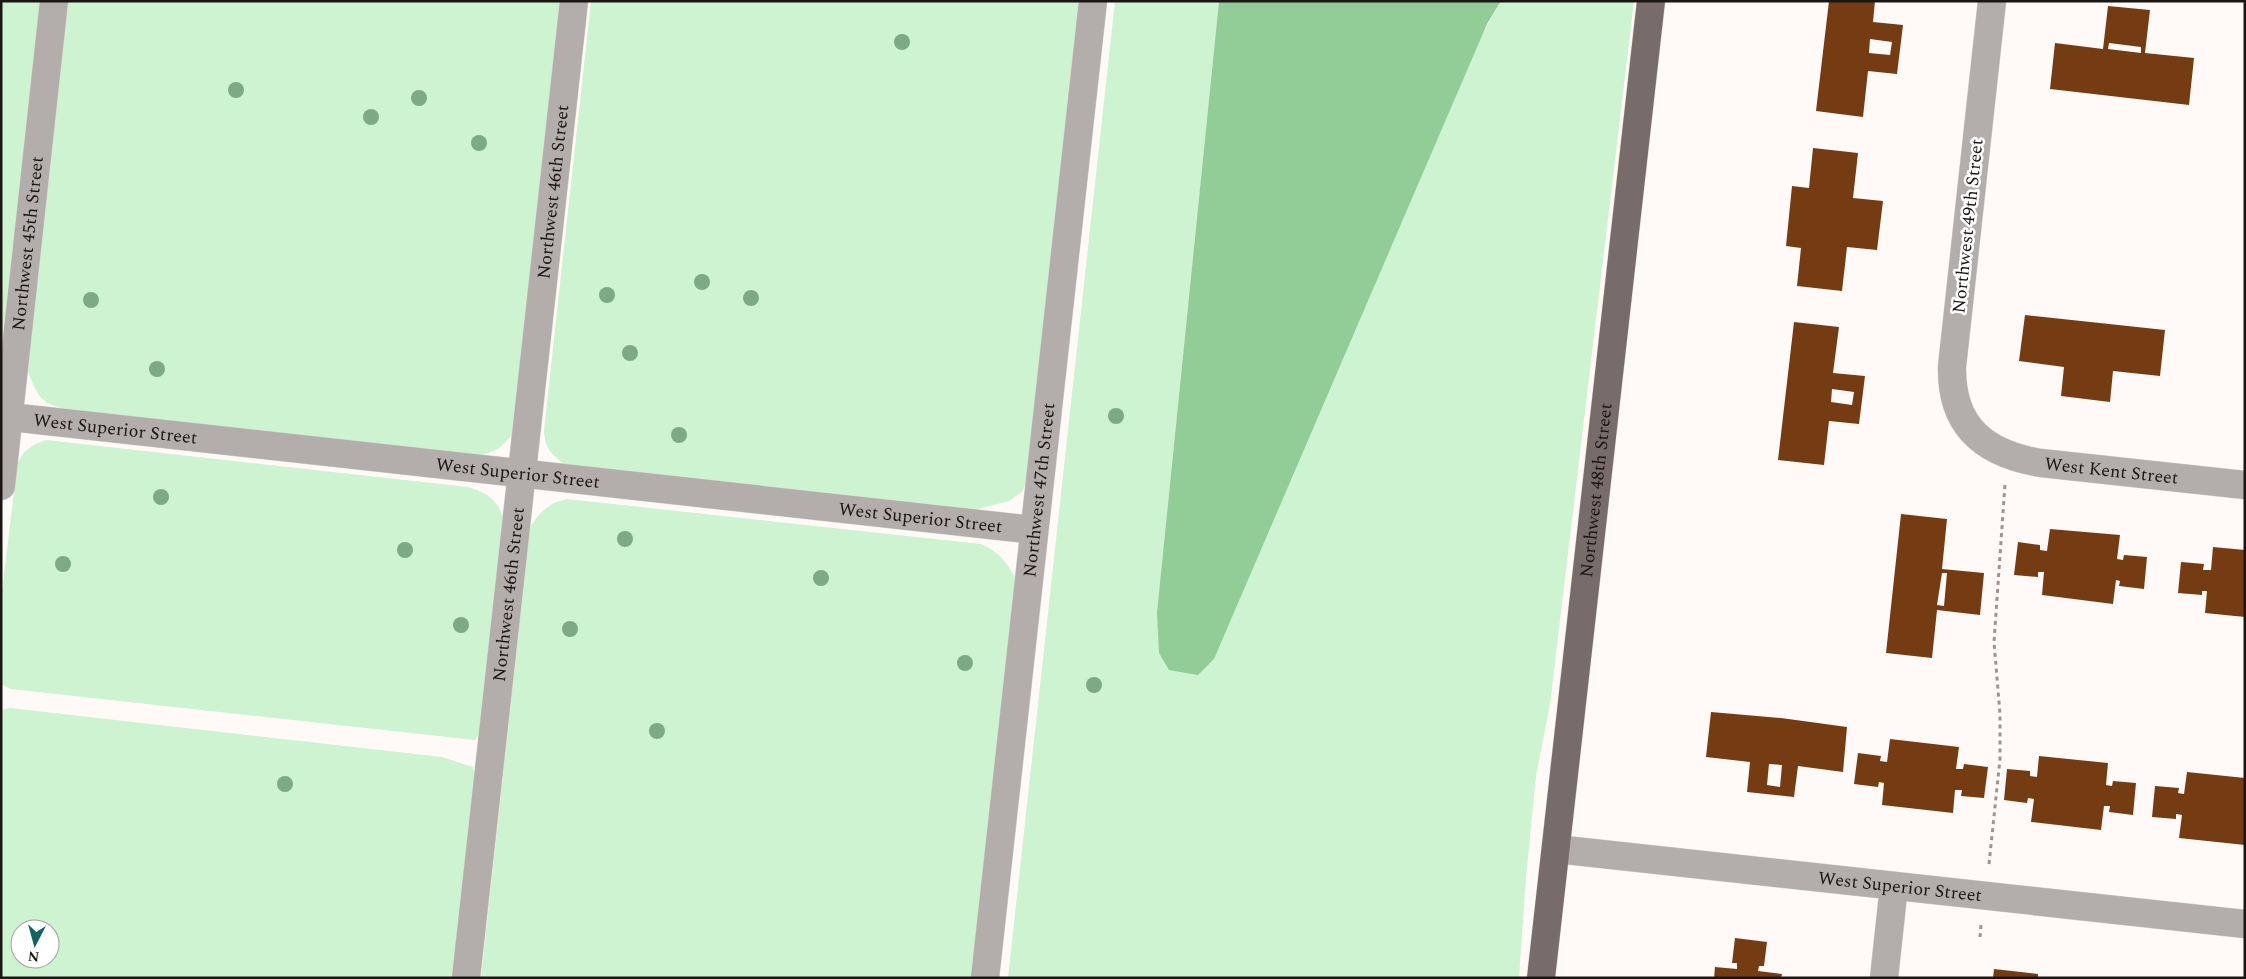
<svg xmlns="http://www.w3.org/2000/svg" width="2246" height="979" viewBox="0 0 2246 979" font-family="Spectral,serif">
	<rect width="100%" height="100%" fill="#fffaf7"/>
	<!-- green -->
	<g fill="#cdf3d0" fill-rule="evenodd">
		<path d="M1 1H43L1 375Z"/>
		<path d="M67 1H565L517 429C502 446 500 452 476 456L72 410C41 405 38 398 27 369Z"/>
		<path d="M591 1H1080L1029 472 1023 491 1009 501 974 510 565 465C551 454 545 449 544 430Z"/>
		<path d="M1115 1H1219L1157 612 1501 1H1634L1550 704 1536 776 1526 877 1519 978H1008Z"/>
		<path d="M46 440 468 487C491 495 497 499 505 523L483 729 475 740 11 689 1 684V600L17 467C21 451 31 445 46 440Z"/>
		<path d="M567 499 981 544C1000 553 1005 560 1016 579L974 978H481L530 527C540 512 548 503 567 499Z"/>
		<path d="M10 708 442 757 473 767 478 787 456 978H1V710ZM20 929H50V959H20Z"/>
	</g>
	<!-- forest -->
	<path fill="#92cd98" d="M1219 1H1501L1487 24 1214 659 1198 675 1169 670 1159 653 1157 612Z"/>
	<!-- building -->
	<g fill="#753c14" fill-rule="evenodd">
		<path d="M1829 1H1875L1873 22 1903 25 1897 74 1868 71 1863 117 1816 111ZM1870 39 1892 42 1890 55 1869 53Z"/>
		<path d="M2108 6 2150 10 2145 53 2194 58 2189 105 2050 89 2055 43 2103 49ZM2109 43 2141 47V53L2108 49Z"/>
		<path d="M1813 148 1858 153 1853 198 1883 201 1877 250 1847 247 1842 291 1797 286 1801 248 1786 246 1792 186 1809 188Z"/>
		<path d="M2025 315 2165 330 2160 376 2113 371 2110 402 2061 396 2064 367 2019 361Z"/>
		<path d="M1794 322 1839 327 1833 373 1865 376 1859 424 1829 421 1824 465 1778 460ZM1832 389 1854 392 1852 405 1831 402Z"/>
		<path d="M1901 514 1947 519 1942 569 1984 573 1980 615 1937 610 1932 658 1886 653ZM1942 573H1947L1944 606 1937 605Z"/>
		<path d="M2050 529 2120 535 2117 559 2123 560 2124 555 2147 557 2144 589 2119 586 2120 581 2116 580 2113 604 2042 595 2044 572H2038V577L2014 575 2018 542 2040 545V550L2047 551Z"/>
		<path d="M2213 547 2245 550V617L2205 613 2207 591H2202V595L2178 593 2181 562 2204 564 2203 570H2211Z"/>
		<path d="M1711 712 1781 718 1847 727 1843 772 1798 766 1794 797 1747 792 1750 762 1706 757ZM1769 764 1782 765 1780 787 1767 785Z"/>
		<path d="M1890 739 1959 747 1956 769H1963L1964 764 1988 767 1984 798 1961 796 1962 790H1955L1953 813 1882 805 1884 783 1879 782 1878 787 1854 784 1858 753 1881 756 1880 761 1887 762Z"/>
		<path d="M2039 756 2108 763 2106 785 2112 786 2113 781 2136 783 2133 815 2109 812 2110 806H2104L2101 830 2031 822 2034 799 2028 798 2027 803 2004 800 2007 769 2030 771V776L2037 777Z"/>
		<path d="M2187 772 2245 778V845L2179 838 2182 815 2176 814V819L2152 817 2155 786 2179 788 2178 793 2184 794Z"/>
		<path d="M1735 938 1767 942 1764 966H1759L1758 971 1782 974 1781 978H1714L1715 967 1737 969V963H1732Z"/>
		<path d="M1994 969 2038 974V978H1993Z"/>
	</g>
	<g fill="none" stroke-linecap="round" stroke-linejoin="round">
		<!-- minor casing -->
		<g stroke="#dbd6d3" stroke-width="29">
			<g id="minor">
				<path id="s1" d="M1992 1 1952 367C1951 427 1985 454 2041 463L2245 485"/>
				<path id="s2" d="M1 416 1034 530"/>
				<path id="s3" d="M1 486 54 1"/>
				<path id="s4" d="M1556 849 2245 924"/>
				<path id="s5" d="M466 978 574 1"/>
				<path id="s6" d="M985 978 1093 1"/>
				<path d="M1884 978 1894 886"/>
			</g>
		</g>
		<!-- major casing -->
		<g stroke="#dbd6d3" stroke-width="29">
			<g id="major">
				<path id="s7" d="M1541 978 1651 1"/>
			</g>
		</g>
		<!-- path -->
		<g stroke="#9a9592" stroke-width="3" stroke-dasharray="4 4" stroke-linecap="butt">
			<path d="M1989 864 2000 759V714L1994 642 2005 484"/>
			<path d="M1980 937 1981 925"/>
		</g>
		<!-- minor -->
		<use href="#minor" stroke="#b3adac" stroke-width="28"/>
		<!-- major -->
		<use href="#major" stroke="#776c6a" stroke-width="28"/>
	</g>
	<!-- trees -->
	<g fill="#7daa85">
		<circle cx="902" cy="42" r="8"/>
		<circle cx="236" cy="90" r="8"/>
		<circle cx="419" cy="98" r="8"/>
		<circle cx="371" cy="117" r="8"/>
		<circle cx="479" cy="143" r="8"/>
		<circle cx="702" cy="282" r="8"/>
		<circle cx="607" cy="295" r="8"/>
		<circle cx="751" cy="298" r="8"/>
		<circle cx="91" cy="300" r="8"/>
		<circle cx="630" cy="353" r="8"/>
		<circle cx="157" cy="369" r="8"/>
		<circle cx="1116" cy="416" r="8"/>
		<circle cx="679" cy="435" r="8"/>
		<circle cx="161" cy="497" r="8"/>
		<circle cx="625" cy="539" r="8"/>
		<circle cx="405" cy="550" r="8"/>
		<circle cx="63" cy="564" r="8"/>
		<circle cx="821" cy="578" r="8"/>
		<circle cx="461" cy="625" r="8"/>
		<circle cx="570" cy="629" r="8"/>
		<circle cx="965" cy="663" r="8"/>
		<circle cx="1094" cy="685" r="8"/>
		<circle cx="657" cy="731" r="8"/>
		<circle cx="285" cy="784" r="8"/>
	</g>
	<g text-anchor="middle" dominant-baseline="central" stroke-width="5" stroke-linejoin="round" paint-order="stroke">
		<!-- street labels -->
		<g font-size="18" fill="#1b1614" stroke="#fff">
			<text stroke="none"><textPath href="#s5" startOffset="791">Northwest 46th Street</textPath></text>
			<text transform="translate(1968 226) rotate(-84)">Northwest 49th Street</text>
			<text stroke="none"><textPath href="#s3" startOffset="244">Northwest 45th Street</textPath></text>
			<text stroke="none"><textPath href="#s2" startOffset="115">West Superior Street</textPath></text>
			<text stroke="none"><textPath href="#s1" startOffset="585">West Kent Street</textPath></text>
			<text stroke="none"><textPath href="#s2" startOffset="520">West Superior Street</textPath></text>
			<text stroke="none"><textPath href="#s6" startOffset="491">Northwest 47th Street</textPath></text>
			<text stroke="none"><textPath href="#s7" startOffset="491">Northwest 48th Street</textPath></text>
			<text stroke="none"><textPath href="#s2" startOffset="925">West Superior Street</textPath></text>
			<text stroke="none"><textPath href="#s5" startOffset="386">Northwest 46th Street</textPath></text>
			<text stroke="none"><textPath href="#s4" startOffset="346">West Superior Street</textPath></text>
		</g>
	</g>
	<!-- border -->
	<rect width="2246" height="979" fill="none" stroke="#1b1614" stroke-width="5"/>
	<!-- north arrow -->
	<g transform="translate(35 944) rotate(186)"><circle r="24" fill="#ffffff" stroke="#a4a2a1"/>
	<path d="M0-4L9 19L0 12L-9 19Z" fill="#156360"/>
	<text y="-8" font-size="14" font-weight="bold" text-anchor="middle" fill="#1b1614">N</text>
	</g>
</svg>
